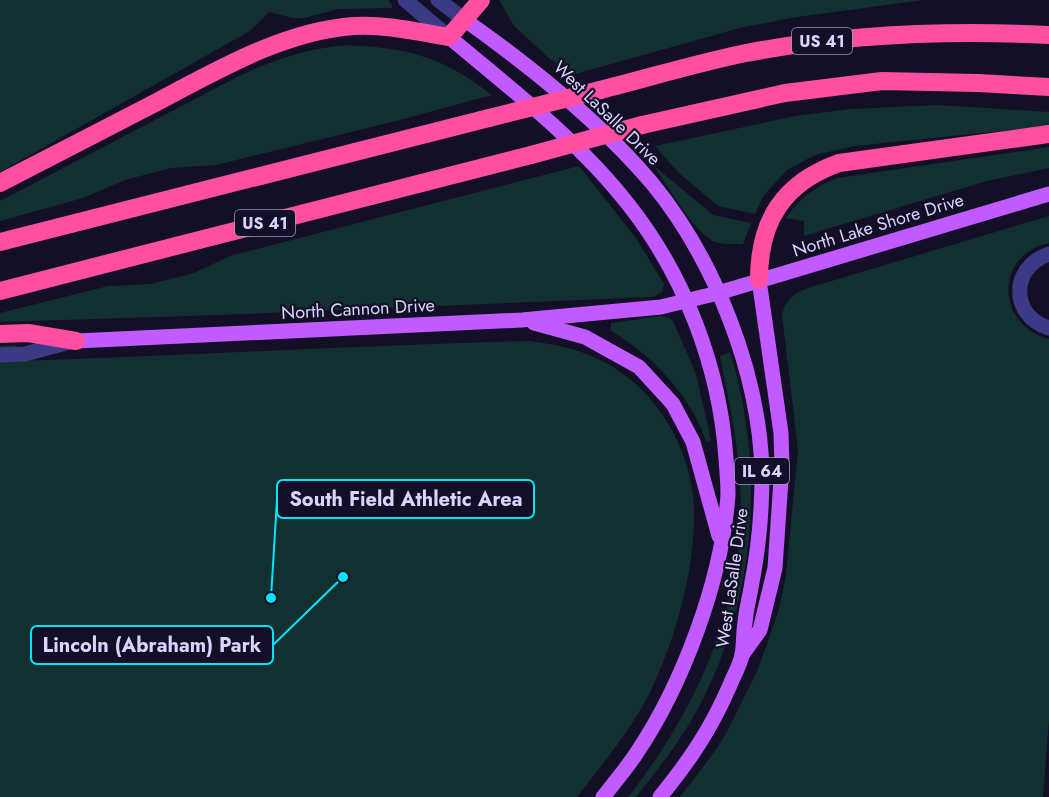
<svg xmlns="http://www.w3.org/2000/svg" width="1049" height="797" viewBox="0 0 1049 797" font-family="Jost,sans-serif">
	<rect width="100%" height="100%" fill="#130f26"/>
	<!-- green -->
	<g fill="#12302f">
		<path d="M0 0H388L392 5V8L338 9 304 18H293L269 12 250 31 0 172Z"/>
		<path d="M499 0H924L797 17 740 28 572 75 550 59 514 26Z"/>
		<path d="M348 45C409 48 443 57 492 95L400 120 216 165 171 168 125 180 83 198 0 221V201L239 76C277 58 306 49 348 45Z"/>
		<path d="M937 105 1049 112V126L855 146 815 155 787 170 764 195 755 214 718 206 679 173 655 146 795 116 851 109Z"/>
		<path d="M1049 147V168L987 181 804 236V221L786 218C799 198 816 186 837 178Z"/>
		<path d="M653 165 713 215 751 223 743 244C734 244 724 245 715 242 695 234 667 184 653 165Z"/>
		<path d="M579 166 636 238 664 284 662 292 652 297 221 315 0 322V313L108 286 150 284 194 273 230 256Z"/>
		<path d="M1049 216V243C994 255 996 325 1049 339V720L1043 797H680L715 751 728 730 758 669 779 609 786 575 798 450 782 315C785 300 794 293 808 288Z"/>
		<path d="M660 316 667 317 673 321 696 374 711 440 709 442 706 441C690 395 653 356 611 331V323Z"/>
		<path d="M529 341C552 344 575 348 596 358 654 384 693 448 694 511 695 569 676 637 652 688 633 728 604 762 577 797H0V346L16 345V361C187 356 358 345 529 341Z"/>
		<path d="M730 352C765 464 756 594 703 699 685 735 661 766 636 797H628C699 707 747 599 740 482 738 440 728 398 720 356Z"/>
	</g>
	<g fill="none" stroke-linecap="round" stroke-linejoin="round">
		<!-- minor -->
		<g stroke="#3d3a85" stroke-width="15">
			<path d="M405 0 449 37"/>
			<path d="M438 0 465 20"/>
			<path d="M1049 254C1010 267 1010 316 1049 328"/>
			<path d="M0 355 25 354 73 341"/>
		</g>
		<!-- major -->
		<g stroke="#c25bff" stroke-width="15">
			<path d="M465 20C530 66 599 121 651 182 714 258 760 373 762 473 762 510 759 546 752 582 750 596 746 609 745 623 743 633 744 645 742 655 740 665 734 675 730 685 711 729 690 760 660 797"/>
			<path d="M449 37C511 89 578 140 628 204 685 276 720 368 726 459 727 471 728 483 728 495 722 580 683 684 636 754 626 769 614 783 603 797"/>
			<path d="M534 323 585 337 639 367 673 404 693 442 719 536"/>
			<path d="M76 341 522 320 661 307 718 293 1049 194"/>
			<path d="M742 655 760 630 775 568 782 465 781 433 759 280"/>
		</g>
		<!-- highway -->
		<g stroke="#ff4fa3" stroke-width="18">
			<path d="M600 90C648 78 697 63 746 53 846 34 947 30 1049 35"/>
			<path d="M642 125 785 93 882 81 978 83 1049 87"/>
			<path d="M0 183C52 156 103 130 155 103 216 71 283 31 354 26 386 24 418 32 449 37L481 0"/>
			<path d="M0 242 489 118"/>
			<path d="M759 280C759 221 783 183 839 163L1049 134"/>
			<path d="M0 291 531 155"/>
			<path d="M0 334 28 333 76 341"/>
		</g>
		<!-- highway-bridge -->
		<g stroke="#ff4fa3" stroke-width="18">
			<path d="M489 118 600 90"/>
			<path d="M531 155 642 125"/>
		</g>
	</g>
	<g text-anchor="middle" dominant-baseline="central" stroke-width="4.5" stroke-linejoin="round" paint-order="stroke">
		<!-- shield labels -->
		<g fill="#130f26" stroke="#9e99be" stroke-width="1.5">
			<rect x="792" y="28" width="60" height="26" rx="4.5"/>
			<rect x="235" y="210" width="60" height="26" rx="4.5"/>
			<rect x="735" y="458" width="54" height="26" rx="4.5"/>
		</g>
		<g font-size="16" font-weight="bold" fill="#d9d4ff">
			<text x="822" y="41">US 41</text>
			<text x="265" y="223">US 41</text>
			<text x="762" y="471">IL 64</text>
		</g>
		<!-- street labels -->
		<g font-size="18" fill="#d9d4ff" stroke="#130f26">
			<text transform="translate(607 113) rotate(44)">West LaSalle Drive</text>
			<text transform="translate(878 225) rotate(-17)">North Lake Shore Drive</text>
			<text transform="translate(358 309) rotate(-3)">North Cannon Drive</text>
			<text transform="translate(732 578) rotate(-82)">West LaSalle Drive</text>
		</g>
	</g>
	<!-- callouts -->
	<path fill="none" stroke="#00e5ff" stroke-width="2" d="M271 598L277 499M343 577L273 645"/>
	<g fill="#00e5ff" stroke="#130f26" stroke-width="2">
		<circle cx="271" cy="598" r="6"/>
		<circle cx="343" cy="577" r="6"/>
	</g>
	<g fill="#130f26" stroke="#00e5ff" stroke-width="2">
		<rect x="277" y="480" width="257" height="38" rx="6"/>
		<rect x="31" y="626" width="242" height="38" rx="6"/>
	</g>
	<g font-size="20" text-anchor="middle" font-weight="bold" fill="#d9d4ff">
		<text x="406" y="506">South Field Athletic Area</text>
		<text x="152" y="652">Lincoln (Abraham) Park</text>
	</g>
</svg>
